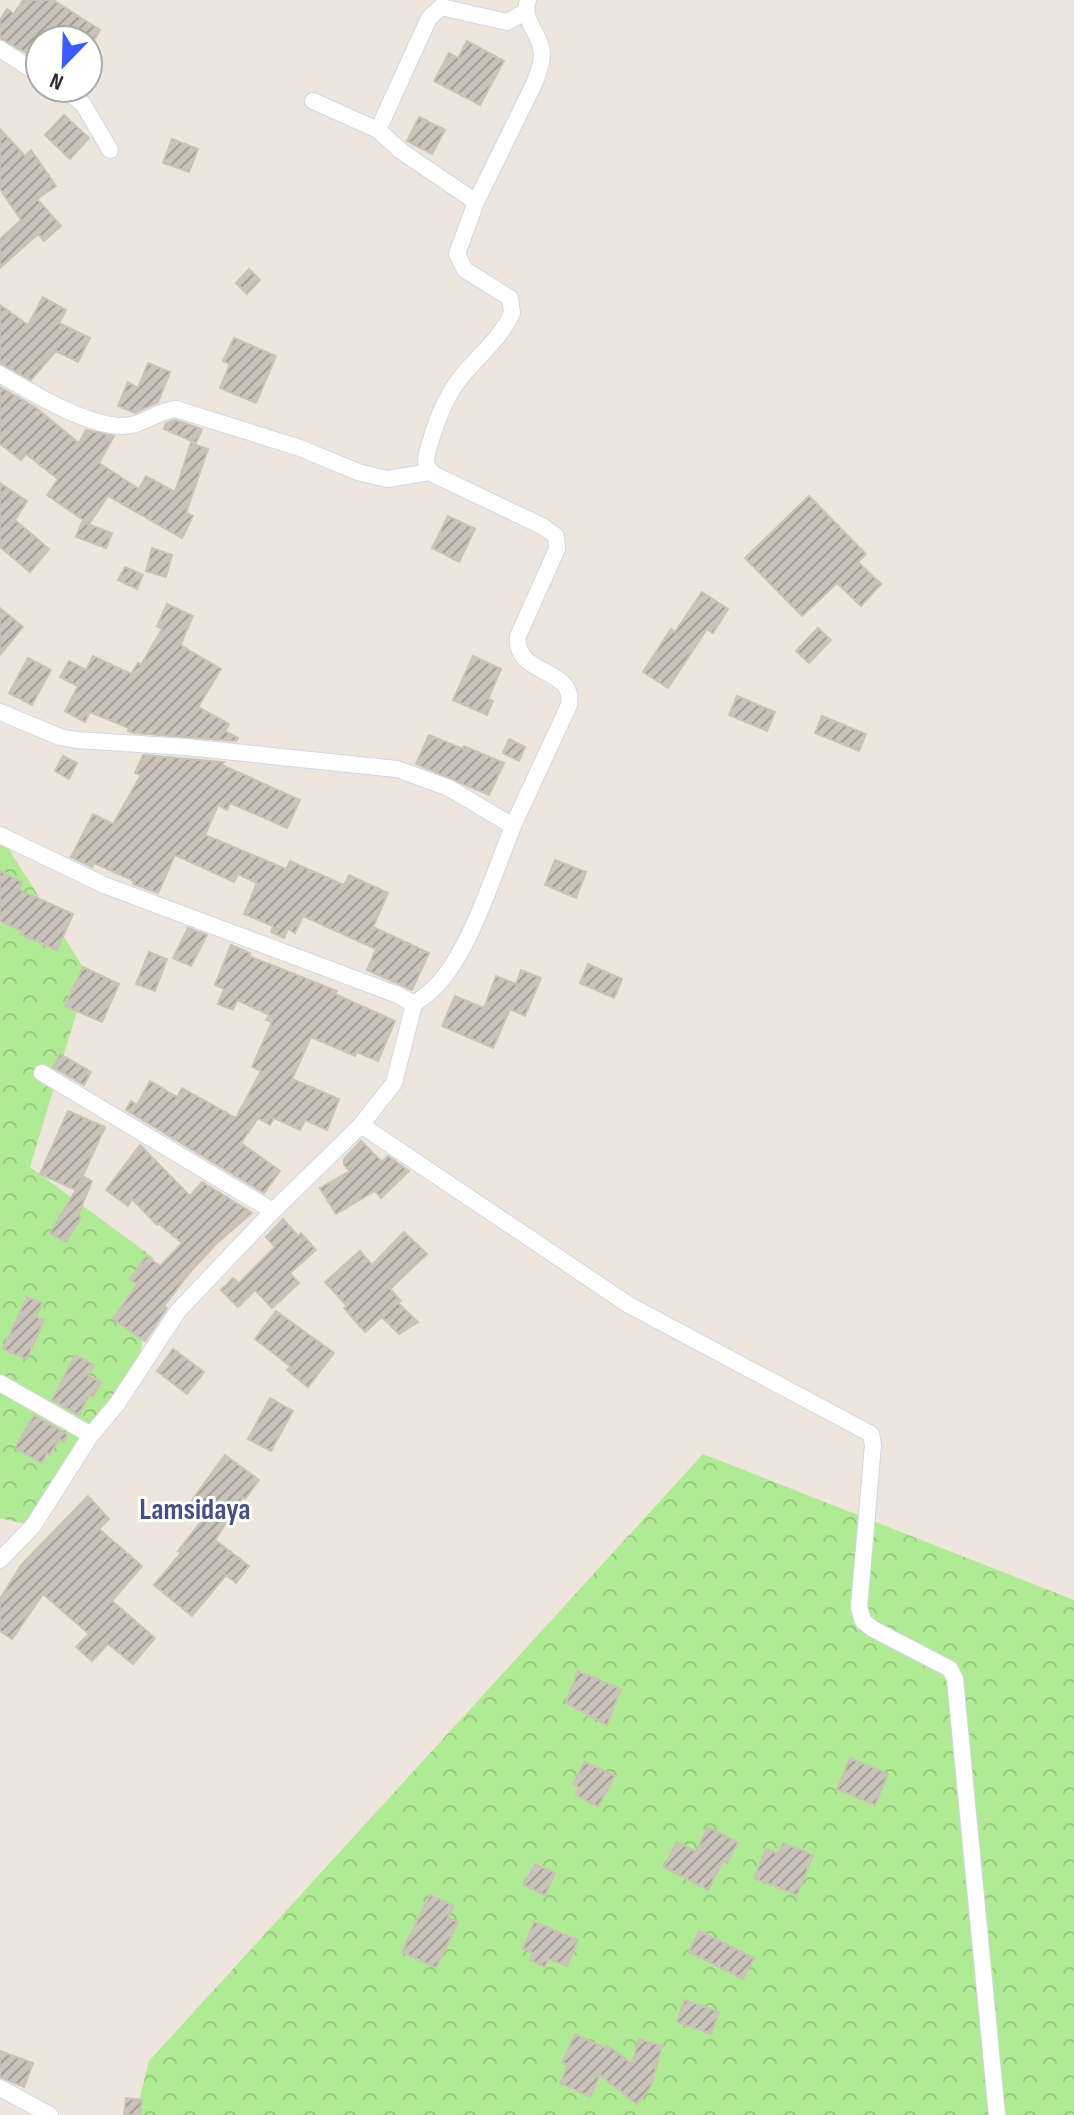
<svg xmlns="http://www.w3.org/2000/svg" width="1074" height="2115" viewBox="0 0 1074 2115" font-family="'Sofia Sans Condensed',sans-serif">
	<defs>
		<pattern id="forest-crowns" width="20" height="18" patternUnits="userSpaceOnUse" patternTransform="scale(2)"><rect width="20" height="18" fill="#b1ea94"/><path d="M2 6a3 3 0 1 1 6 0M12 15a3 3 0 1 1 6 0" fill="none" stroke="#98c980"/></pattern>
		<pattern id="building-hatch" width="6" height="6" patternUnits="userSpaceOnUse" patternTransform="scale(2)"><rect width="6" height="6" fill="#c9c4ba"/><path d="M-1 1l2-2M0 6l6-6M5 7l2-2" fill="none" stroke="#a39f97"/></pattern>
	</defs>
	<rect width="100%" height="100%" fill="#eee6dc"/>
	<!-- forest -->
	<g fill="url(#forest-crowns)">
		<path d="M0 835 88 975 30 1167 154 1258 138 1371 33 1526 0 1518Z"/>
		<path d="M703 1454 1074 1600V2115H140L136 2113 149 2061Z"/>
	</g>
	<!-- building -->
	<g fill="url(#building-hatch)" stroke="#cac3b5" stroke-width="2">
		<path d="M23 0H53L100 30 94 40H68L49 27 30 55 0 38V20L7 9 14 14Z"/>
		<path d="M467 41 504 61 480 105 434 81 449 53 458 58Z"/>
		<path d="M64 115 89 138 70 159 45 135Z"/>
		<path d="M419 117 445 130 432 154 407 141Z"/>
		<path d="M0 129 25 156 31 150 56 186 37 199 61 226 44 241 38 234 0 268V239L21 220 0 189Z"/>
		<path d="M172 139 198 149 189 172 163 163Z"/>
		<path d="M249 269 260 280 247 294 236 283Z"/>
		<path d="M43 297 66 310 59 323 90 338 78 362 56 351 31 380 0 363V305L28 325Z"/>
		<path d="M234 338 276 356 256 403 220 388 230 364 223 361Z"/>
		<path d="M148 363 170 372 158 402 135 413 118 406 128 382 138 388Z"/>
		<path d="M0 387 35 407 79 443 86 430 114 436 99 463 139 489 146 476 175 492 191 443 208 449 186 513 193 516 182 538 108 496 89 524 47 495 58 479 26 454 21 460 0 444Z"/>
		<path d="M175 420 202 429 196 443 164 429 166 423Z"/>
		<path d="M0 483 27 501 15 520 49 549 30 572 0 547Z"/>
		<path d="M809 496 866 554 858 562 881 584 861 606 837 583 802 616 745 558Z"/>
		<path d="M448 516 475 529 459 562 432 548Z"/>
		<path d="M82 522 112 533 106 548 76 537Z"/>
		<path d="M152 548 172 555 166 577 146 571Z"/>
		<path d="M125 567 143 575 137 589 118 580Z"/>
		<path d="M702 592 728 609 713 633 707 629 668 688 643 672 671 629 675 632Z"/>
		<path d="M167 604 193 616 181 643 182 646 221 669 198 707 229 724 225 731 238 738 236 741 134 733 128 731 129 728 90 712 85 722 65 711 78 686 60 677 69 661 86 670 93 656 131 674 138 663 141 665 162 629 157 626Z"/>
		<path d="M0 608 23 627 0 655Z"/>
		<path d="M818 628 831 640 809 663 796 651Z"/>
		<path d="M473 656 501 669 488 699 493 701 487 715 453 700Z"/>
		<path d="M28 658 51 670 32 705 9 693Z"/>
		<path d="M737 696 775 712 767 731 729 715Z"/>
		<path d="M822 716 866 734 859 751 815 733Z"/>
		<path d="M429 735 463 749 464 746 504 763 489 795 416 764Z"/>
		<path d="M509 739 525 747 519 761 503 753Z"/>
		<path d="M143 755 224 762 222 765 300 800 287 828 230 803 227 810 218 805 205 835 286 869 290 861 344 885 349 875 388 893 373 927 429 953 412 990 367 970 376 949 303 916 295 933 288 929 284 938 271 932 273 926 244 914 257 883 238 874 234 882 175 855 158 893 133 884 134 881 94 863 92 867 71 857 93 814 113 824 141 775 135 773Z"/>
		<path d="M63 756 77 763 69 779 55 771Z"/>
		<path d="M555 860 586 872 576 898 545 885Z"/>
		<path d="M0 871 22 882 19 890 73 914 57 950 20 934 22 931 0 921Z"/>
		<path d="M188 928 207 935 191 966 173 958Z"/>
		<path d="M231 945 250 953 249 956 337 991 335 994 395 1021 378 1061 357 1052 355 1056 311 1037 292 1079 339 1099 327 1130 305 1120 300 1130 274 1118 270 1125 258 1118 241 1143 280 1171 264 1193 126 1110 131 1101 137 1105 150 1081 177 1097 182 1088 236 1118 261 1071 252 1067 272 1022 266 1020 269 1015 237 1000 233 1010 218 1004 224 989 215 985Z"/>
		<path d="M149 952 167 959 155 991 136 984Z"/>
		<path d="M588 964 622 979 614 998 580 983Z"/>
		<path d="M83 967 119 984 102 1022 65 1006Z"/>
		<path d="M521 970 541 978 525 1016 510 1009 493 1048 442 1026 455 996 484 1008 496 976 516 984Z"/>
		<path d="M60 1054 91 1072 84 1085 53 1067Z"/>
		<path d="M68 1111 105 1127 79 1184 84 1177 92 1181 78 1215 81 1217 66 1242 50 1233 76 1190 40 1174Z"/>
		<path d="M361 1141 382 1162 388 1156 409 1171 381 1198 375 1191 336 1214 320 1188 350 1171 344 1165V1159Z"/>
		<path d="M140 1145 190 1196 202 1182 252 1213 217 1243 191 1271 164 1306 167 1308 145 1341 113 1319 137 1284 130 1279 146 1256 160 1266 182 1243 158 1223 157 1225 132 1199 128 1206 106 1190Z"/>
		<path d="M283 1219 298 1236 301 1233 316 1250 290 1273 299 1283 272 1308 255 1290 238 1307 221 1290 233 1278 239 1283 275 1247 266 1237Z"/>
		<path d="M404 1232 427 1254 390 1289 401 1301 398 1303 418 1322 399 1334 382 1317 365 1332 344 1308 347 1306 325 1282 360 1251 372 1265Z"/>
		<path d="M27 1297 42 1303 36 1317 44 1320 27 1359 3 1349Z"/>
		<path d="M276 1311 334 1353 308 1387 287 1370 290 1366 255 1339Z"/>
		<path d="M173 1349 204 1372 187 1394 157 1371Z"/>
		<path d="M75 1355 94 1365 88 1376 101 1382 93 1397 89 1395 79 1415 52 1400Z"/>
		<path d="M270 1398 293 1411 271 1451 248 1439Z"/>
		<path d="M34 1415 68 1435 64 1442 59 1439 50 1455 47 1453 42 1463 15 1448Z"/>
		<path d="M225 1455 259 1480 245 1499 243 1497 215 1540 249 1566 236 1583 226 1575 192 1616 154 1585 181 1553 178 1551 207 1514 190 1503Z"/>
		<path d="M88 1496 109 1519 99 1529 142 1566 112 1601 155 1638 133 1664 108 1644 92 1661 76 1647 89 1634 43 1594 12 1639 0 1631V1599L21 1565Z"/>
		<path d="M578 1671 621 1689 607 1725 566 1703Z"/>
		<path d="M850 1758 888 1774 875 1805 837 1789Z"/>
		<path d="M585 1762 615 1776 598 1807 576 1795 579 1788 573 1784Z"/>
		<path d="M708 1827 738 1843 727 1863 723 1861 708 1890 664 1867 677 1842 696 1852Z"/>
		<path d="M783 1843 813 1855 797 1895 754 1878 766 1849 778 1854Z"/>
		<path d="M535 1864 555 1873 545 1895 524 1885Z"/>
		<path d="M430 1895 454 1906 448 1917 458 1922 436 1968 402 1952Z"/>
		<path d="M534 1922 578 1940 567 1966 548 1959 545 1967 530 1960 533 1953 523 1949Z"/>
		<path d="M699 1931 754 1958 743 1979 689 1952Z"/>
		<path d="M685 2000 719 2012 711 2034 677 2022Z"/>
		<path d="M575 2034 605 2048 607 2045 632 2064 639 2039 662 2046 651 2086 637 2104 600 2075 590 2097 560 2083 568 2065 562 2063Z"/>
		<path d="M0 2051 33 2063 24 2087 0 2077Z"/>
		<path d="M126 2098 142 2100 140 2115H124Z"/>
	</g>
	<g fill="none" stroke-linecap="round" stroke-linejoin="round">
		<!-- minor casing -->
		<g stroke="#d1d5e5" stroke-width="18">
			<g id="minor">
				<path d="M0 49 40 75"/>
				<path d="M62 88 83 104 110 150"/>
				<path d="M313 101 378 130 401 151 476 202"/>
				<path d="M378 130 429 18 441 7 507 22 525 12"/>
				<path d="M0 374C30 392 87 426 122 426 143 426 156 411 176 409L300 448 358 472 387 479 430 472"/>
				<path d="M0 712 60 737 76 740 186 747 397 769 449 788 513 826C495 871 470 950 438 984 431 992 422 998 414 1004"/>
				<path d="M513 826 569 705C576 667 513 676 518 636L557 549 556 536 542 526 435 475C422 467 426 456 430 443 437 419 446 395 462 376 479 355 501 338 512 313L510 298 465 270 457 254 476 202 534 84C539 71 545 57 540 44 535 28 522 18 528 0"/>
				<path d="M0 835 104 885 398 995 414 1004 394 1083 361 1125 273 1211 178 1311 117 1404 91 1435 33 1526 0 1560"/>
				<path d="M42 1073 273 1211"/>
				<path d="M361 1125 629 1305 871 1434 873 1445 859 1607 863 1621 873 1629 950 1669 955 1679 997 2115"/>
				<path d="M0 1383 91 1435"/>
				<path d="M0 2088 50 2115"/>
			</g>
		</g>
		<!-- minor -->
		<use href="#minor" stroke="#fff" stroke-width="16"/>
	</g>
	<g text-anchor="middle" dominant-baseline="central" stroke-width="6" stroke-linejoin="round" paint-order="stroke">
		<!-- quarter labels -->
		<g font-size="30" font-weight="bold" fill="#475180" stroke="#fff">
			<text x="195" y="1510">Lamsidaya</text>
		</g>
	</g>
	<!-- north arrow -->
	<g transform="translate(64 64) rotate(203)"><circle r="38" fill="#ffffff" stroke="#aaaaaa" stroke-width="2"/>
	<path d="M0-6L14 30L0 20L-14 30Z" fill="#385cff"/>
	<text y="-12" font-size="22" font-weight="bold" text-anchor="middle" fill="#2b2b2b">N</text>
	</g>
</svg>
